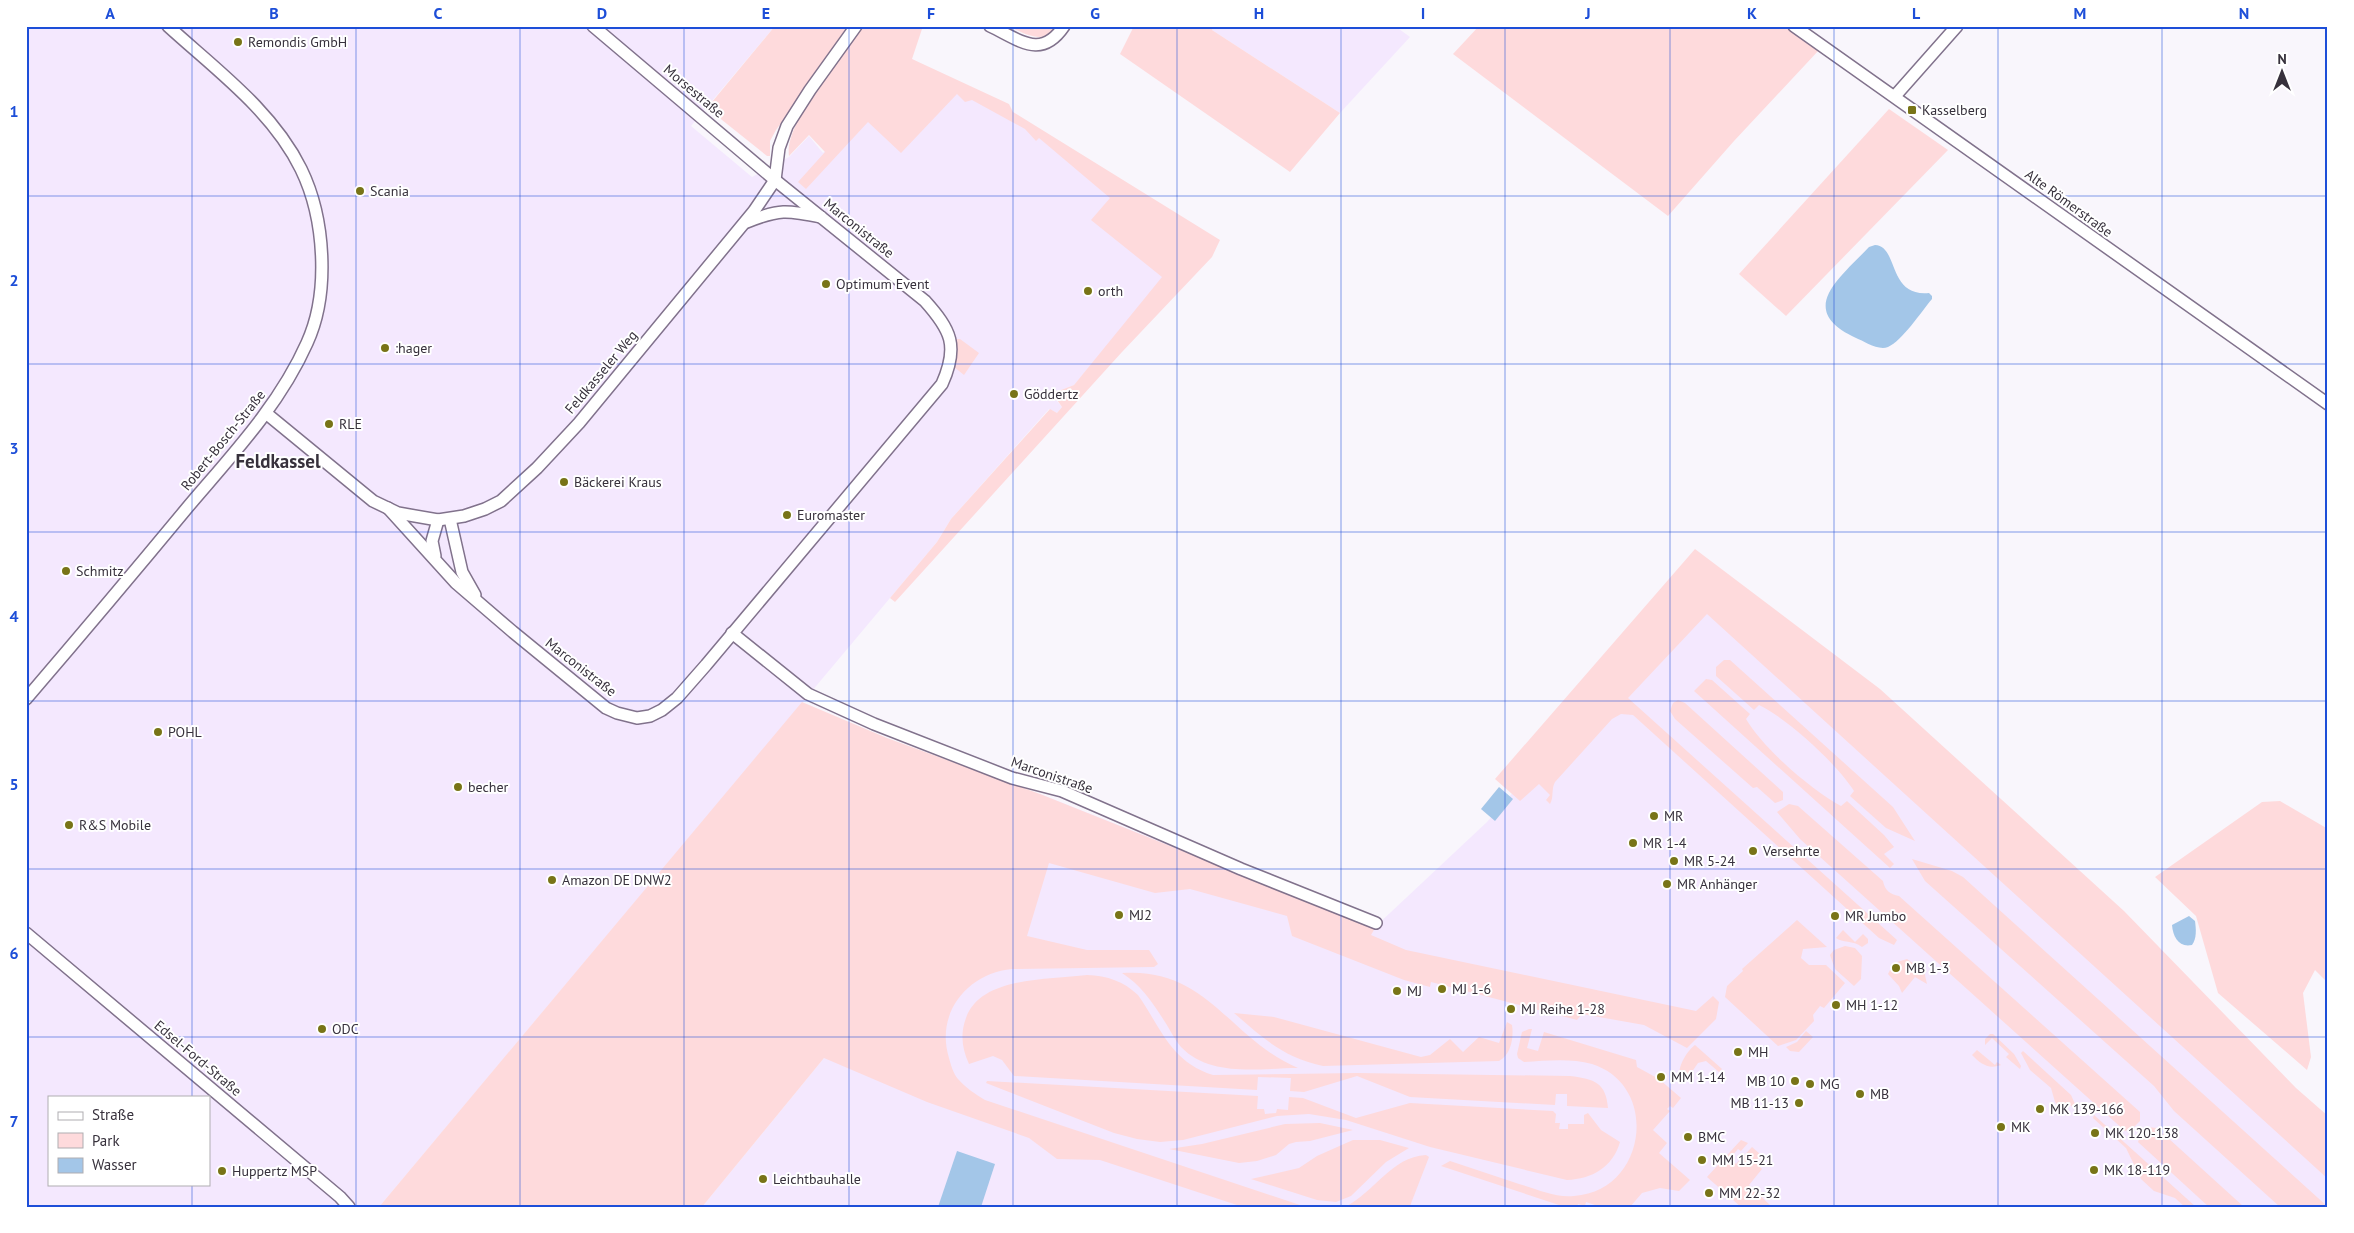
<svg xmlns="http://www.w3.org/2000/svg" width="2354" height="1233" viewBox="0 0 2354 1233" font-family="'PT Sans',sans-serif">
	<rect width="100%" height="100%" fill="#f9f6fc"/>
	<!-- built -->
	<g fill="#f4e8fe" fill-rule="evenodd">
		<path d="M26 26H775L691 126 752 177 789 157 809 136 823 153 912 59 1211 236 1116 335 1074 385 1061 390 1057 401 1062 407 1057 413 1049 409 951 519 937 542 379 1207H26ZM49 1097H209V1184H49Z"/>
		<path d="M1213 26H1395L1410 37 1340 113 1212 30Z"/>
		<path d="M1706 588 2328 1152V1207H702L1040 794 1375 927 1487 822 1530 773Z"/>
	</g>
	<!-- green -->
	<g fill="#fedadc">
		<path d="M775 26H850L776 130 770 141V156H767L707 108Z"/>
		<path d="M864 26H923L912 59 1009 104 1013 112 1220 240 1212 257 1122 352 895 602 890 598 937 542 951 519 1050 409 1057 413 1062 407 1055 397 1061 390 1074 385 1162 277 1091 220 1110 198 1039 138 1036 141 1025 129 972 100 965 102 957 94 901 153 868 122 806 189 798 182 825 152 809 135 789 156C784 123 843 54 864 26Z"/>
		<path d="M1008 26H1058C1045 46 1025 34 1008 26Z"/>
		<path d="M1134 26H1213L1212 30 1340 113 1290 172 1120 54Z"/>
		<path d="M1479 26H1783L1819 50 1734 141 1668 216 1453 54Z"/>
		<path d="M1889 109 1948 150 1786 316 1739 274Z"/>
		<path d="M956 339H960L979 353 964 375 954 367 957 350Z"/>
		<path d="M1695 549 1880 689 2124 911 2296 1088 2328 1116V1179L1707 614 1628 698 1897 940 1894 945 1879 938 1633 715 1621 714 1612 719 1555 782C1551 789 1554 798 1550 804L1546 800 1550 795 1539 784 1520 801 1495 779Z"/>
		<path d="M1724 660H1730L1893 807 1915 841 1886 828 1850 796 1854 791C1837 764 1788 719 1759 705L1754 710 1716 676V667Z"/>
		<path d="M1706 679 1712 680 1750 714 1746 719C1764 749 1810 789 1841 806L1847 801 1884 835 1894 847 1884 854 1894 864 1890 868 1694 691Z"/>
		<path d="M1678 700 1685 703 1783 792V800L1775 803 1757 787 1753 788 1675 719 1670 711 1673 703Z"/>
		<path d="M802 702 887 738 1040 794 1375 928 1371 935 1406 950 1696 1011 1713 996 1719 1002 1716 1019 1687 1048 1644 1025 1582 1014 1577 1020 1431 982 1430 987 1404 980 1292 936 1287 916 1190 889 1155 893 1049 863 1027 936 1087 950H1149L1158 964 1154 967 1012 969C968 973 935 1013 949 1058 951 1065 953 1073 958 1079 966 1088 975 1094 985 1100L1306 1207H1243L1100 1160 1057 1159 1029 1138 927 1102 824 1058 702 1207H379Z"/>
		<path d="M2280 801 2328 829V983L2315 970 2303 993 2311 1057 2307 1070 2218 993 2196 916 2155 877 2262 802Z"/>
		<path d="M1789 804 1798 806 1883 881C1885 891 1890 894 1899 896L2140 1112V1121L2133 1128 2125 1131 1800 839 1777 812Z"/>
		<path d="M1912 859 1952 871 1963 877 2328 1207H2280L2174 1111 2154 1086 1925 881Z"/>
		<path d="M1797 920 1827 947 1803 949 1801 958 1809 965H1826L1845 983 1824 1008 1820 1006 1813 1015 1814 1021 1796 1040 1778 1046 1725 997 1727 986 1743 971 1742 969Z"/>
		<path d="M1843 930 1855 942 1863 934 1868 939V943L1862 947C1853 940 1842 943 1836 938Z"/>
		<path d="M1845 946 1855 948 1862 956 1861 979 1854 986 1835 969 1830 955 1834 950Z"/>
		<path d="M1907 959 1924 971 1927 984 1915 977 1902 993 1899 986 1888 974 1890 970 1895 974 1902 967 1897 962Z"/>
		<path d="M1122 973C1208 967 1229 1039 1298 1068 1260 1068 1211 1078 1181 1047 1175 1040 1170 1030 1165 1022 1152 1002 1142 986 1122 973Z"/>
		<path d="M1087 975C1108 976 1123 981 1138 995 1161 1028 1171 1062 1213 1075L1357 1073 1570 1076C1595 1079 1606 1083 1608 1108L1567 1106V1094H1556L1555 1105 1410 1097 1357 1076 1304 1092 1290 1091 1291 1078 1258 1077 1257 1090 1014 1076 1002 1060 993 1056 969 1064C962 1049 960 1034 966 1018 981 976 1049 980 1087 975Z"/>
		<path d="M1234 1013 1274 1017 1421 1057 1430 1055 1450 1039 1463 1052 1479 1037 1499 1043 1507 1022 1512 1025C1514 1037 1511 1055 1499 1061L1323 1066C1283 1057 1264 1039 1234 1013Z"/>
		<path d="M1529 1029H1532L1527 1048 1538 1051 1544 1032 1636 1060 1637 1067 1659 1079 1681 1098 1673 1108 1670 1106 1667 1109 1670 1111 1653 1130 1667 1143 1659 1153 1690 1180 1679 1191 1660 1188 1642 1193 1630 1207H1601L1586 1202 1585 1206 1578 1204 1577 1207H1565L1441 1166 1450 1161C1473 1169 1496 1176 1519 1184 1537 1189 1555 1198 1574 1196 1646 1192 1661 1086 1592 1064 1570 1058 1546 1061 1524 1062L1518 1058 1517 1054 1522 1032Z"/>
		<path d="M1806 1031 1813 1037 1799 1052 1790 1051 1786 1047 1797 1042Z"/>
		<path d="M1990 1034H1993L2014 1054 2021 1066 2020 1069 2006 1057 2009 1054 1992 1038 1985 1045V1039Z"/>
		<path d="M1695 1045 1722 1069 1719 1072 1706 1061 1698 1063 1689 1076 1685 1077 1679 1075C1679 1064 1687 1051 1695 1045Z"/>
		<path d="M1977 1050 1995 1065 1997 1062 2001 1065C1988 1070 1980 1063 1972 1055Z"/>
		<path d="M2023 1051 2071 1095 2079 1113 2068 1103 2062 1109 2055 1102 2051 1088 2030 1070 2021 1053Z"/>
		<path d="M987 1081 1258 1096 1257 1109H1264L1265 1114 1276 1113 1277 1109 1288 1110 1289 1097 1303 1098 1356 1118 1410 1103 1553 1111 1556 1114 1555 1123H1560L1559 1129H1568V1124H1584V1115L1588 1113 1601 1130 1620 1142C1613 1167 1592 1179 1567 1180L1430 1147 1346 1120 1309 1114 1277 1116 1183 1140 1160 1142 1137 1139 1114 1133 986 1083Z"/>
		<path d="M2094 1115 2196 1207H2185L2175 1198 2154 1191 2141 1179 2126 1148 2093 1118Z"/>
		<path d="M1320 1123 1353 1130 1310 1141 1296 1142 1289 1144 1276 1155 1257 1161 1239 1163 1169 1149 1202 1144 1285 1124Z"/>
		<path d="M2147 1127 2157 1128 2244 1207H2209L2138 1142 2141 1134Z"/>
		<path d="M1353 1140H1380L1409 1148 1386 1162 1351 1196 1336 1202 1317 1200 1251 1179 1299 1168 1317 1156Z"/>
		<path d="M1741 1140 1748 1143 1741 1151 1738 1149 1730 1158 1736 1164 1752 1147 1761 1155 1755 1162 1762 1169 1749 1185 1772 1207H1741L1707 1177Z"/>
		<path d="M1426 1155 1429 1157 1410 1206 1412 1207H1345C1375 1192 1391 1157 1426 1155Z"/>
	</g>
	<!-- water -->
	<g fill="#a3c6e8">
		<path d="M1875 245C1899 246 1887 297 1929 293L1932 296V299C1921 312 1902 341 1888 347 1878 351 1864 341 1856 338 1795 310 1840 278 1869 247Z"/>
		<path d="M1499 787 1513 799 1495 821 1481 809Z"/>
		<path d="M2189 916 2195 921C2196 929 2197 938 2192 945 2179 948 2173 937 2172 925Z"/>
		<path d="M957 1151 995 1164 981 1207H938Z"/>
	</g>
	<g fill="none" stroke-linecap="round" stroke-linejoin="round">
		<!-- minor casing -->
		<g stroke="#81728c" stroke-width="14">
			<g id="minor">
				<path d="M990 26C1020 40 1041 60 1064 26"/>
				<path d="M1794 26 2328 404"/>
				<path d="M1895 96 1957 26"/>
				<path d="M747 222C779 209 787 210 821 217"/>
				<path d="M267 414 373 501 398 513 438 520 464 516 485 509 501 501 537 468 579 423 754 211 775 180 779 148 787 126 810 90 856 26"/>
				<path d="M388 508 456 583 513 632 606 708 617 713 637 718 650 716 662 710 677 698 706 665 942 384C959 346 951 330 925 301L775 180 593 26"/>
				<path d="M450 519 462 572 475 595"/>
				<path d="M435 556 432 541 438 520"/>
				<path d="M732 633 808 694 874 724 1012 778 1062 791 1241 869 1376 923"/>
				<path d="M26 699C80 636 134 572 187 508 231 456 279 406 307 343 330 293 325 218 301 169 272 110 215 69 168 26"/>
				<path d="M26 933 340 1197 349 1207"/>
			</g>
		</g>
		<!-- minor -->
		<use href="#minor" stroke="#fff" stroke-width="11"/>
	</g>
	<!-- grid -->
	<path fill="none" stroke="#1d4ed8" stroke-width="1" stroke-opacity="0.55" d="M192 26V1097M356 26V1207M520 26V1207M684 26V1207M849 26V1207M1013 26V1207M1177 26V1207M1341 26V1207M1505 26V1207M1670 26V1207M1834 26V1207M1998 26V1207M2162 26V1207M26 196H2328M26 364H2328M26 532H2328M26 701H2328M26 869H2328M26 1037H2328M192 1184V1207"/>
	<!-- markers -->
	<g fill="#787417" stroke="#fff" stroke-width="2">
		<circle cx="238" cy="42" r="5"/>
		<rect x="1907" y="105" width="10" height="10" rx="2.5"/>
		<circle cx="360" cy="191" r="5"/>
		<circle cx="826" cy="284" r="5"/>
		<circle cx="1088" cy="291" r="5"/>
		<circle cx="385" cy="348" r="5"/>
		<circle cx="1014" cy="394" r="5"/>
		<circle cx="329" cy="424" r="5"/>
		<circle cx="564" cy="482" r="5"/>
		<circle cx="787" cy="515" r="5"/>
		<circle cx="66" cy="571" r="5"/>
		<circle cx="158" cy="732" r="5"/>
		<circle cx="458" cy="787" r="5"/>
		<circle cx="1654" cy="816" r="5"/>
		<circle cx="69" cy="825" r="5"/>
		<circle cx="1633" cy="843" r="5"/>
		<circle cx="1753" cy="851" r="5"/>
		<circle cx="1674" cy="861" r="5"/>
		<circle cx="552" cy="880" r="5"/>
		<circle cx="1667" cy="884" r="5"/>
		<circle cx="1119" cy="915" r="5"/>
		<circle cx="1835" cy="916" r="5"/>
		<circle cx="1896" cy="968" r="5"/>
		<circle cx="1442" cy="989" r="5"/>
		<circle cx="1397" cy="991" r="5"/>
		<circle cx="1836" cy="1005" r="5"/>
		<circle cx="1511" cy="1009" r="5"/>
		<circle cx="322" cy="1029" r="5"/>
		<circle cx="1738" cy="1052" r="5"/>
		<circle cx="1661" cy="1077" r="5"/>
		<circle cx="1795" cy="1081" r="5"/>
		<circle cx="1810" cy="1084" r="5"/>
		<circle cx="1860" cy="1094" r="5"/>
		<circle cx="1799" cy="1103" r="5"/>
		<circle cx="2040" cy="1109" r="5"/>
		<circle cx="2001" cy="1127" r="5"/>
		<circle cx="2095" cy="1133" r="5"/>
		<circle cx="1688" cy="1137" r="5"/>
		<circle cx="1702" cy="1160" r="5"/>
		<circle cx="2094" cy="1170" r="5"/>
		<circle cx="222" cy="1171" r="5"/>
		<circle cx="763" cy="1179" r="5"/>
		<circle cx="1709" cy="1193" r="5"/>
	</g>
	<g text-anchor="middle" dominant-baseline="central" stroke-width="4" stroke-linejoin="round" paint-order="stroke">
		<!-- poi labels -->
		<g font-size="14" fill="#37313c" stroke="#fff" text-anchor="start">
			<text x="248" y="42">Remondis GmbH</text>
			<text x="1922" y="110">Kasselberg</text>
			<text x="370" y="191">Scania</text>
			<text x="836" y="284">Optimum Event</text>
			<text x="1098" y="291">orth</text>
			<text x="395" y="348">:hager</text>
			<text x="1024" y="394">Göddertz</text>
			<text x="339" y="424">RLE</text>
			<text x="574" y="482">Bäckerei Kraus</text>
			<text x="797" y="515">Euromaster</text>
			<text x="76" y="571">Schmitz</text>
			<text x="168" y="732">POHL</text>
			<text x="468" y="787">becher</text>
			<text x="1664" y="816">MR</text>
			<text x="79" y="825">R&amp;S Mobile</text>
			<text x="1643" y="843">MR 1-4</text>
			<text x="1763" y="851">Versehrte</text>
			<text x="1684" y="861">MR 5-24</text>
			<text x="562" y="880">Amazon DE DNW2</text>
			<text x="1677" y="884">MR Anhänger</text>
			<text x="1129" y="915">MJ2</text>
			<text x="1845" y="916">MR Jumbo</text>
			<text x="1906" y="968">MB 1-3</text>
			<text x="1452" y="989">MJ 1-6</text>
			<text x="1407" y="991">MJ</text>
			<text x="1846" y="1005">MH 1-12</text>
			<text x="1521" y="1009">MJ Reihe 1-28</text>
			<text x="332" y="1029">ODC</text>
			<text x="1748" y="1052">MH</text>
			<text x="1671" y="1077">MM 1-14</text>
			<text x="1785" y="1081" text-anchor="end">MB 10</text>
			<text x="1820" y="1084">MG</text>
			<text x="1870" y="1094">MB</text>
			<text x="1789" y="1103" text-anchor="end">MB 11-13</text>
			<text x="2050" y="1109">MK 139-166</text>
			<text x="2011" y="1127">MK</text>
			<text x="2105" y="1133">MK 120-138</text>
			<text x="1698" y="1137">BMC</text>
			<text x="1712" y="1160">MM 15-21</text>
			<text x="2104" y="1170">MK 18-119</text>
			<text x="232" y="1171">Huppertz MSP</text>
			<text x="773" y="1179">Leichtbauhalle</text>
			<text x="1719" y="1193">MM 22-32</text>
		</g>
		<!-- street labels -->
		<g font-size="14" fill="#37313c" stroke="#fff">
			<text transform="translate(694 91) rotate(40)">Morsestraße</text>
			<text transform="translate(2069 203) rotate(36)">Alte Römerstraße</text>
			<text transform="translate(859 228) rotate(39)">Marconistraße</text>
			<text transform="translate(601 372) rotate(-50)">Feldkasseler Weg</text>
			<text transform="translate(223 440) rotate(-51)">Robert-Bosch-Straße</text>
			<text transform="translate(581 667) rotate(38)">Marconistraße</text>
			<text transform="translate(1052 775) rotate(19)">Marconistraße</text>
			<text transform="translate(198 1058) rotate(40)">Edsel-Ford-Straße</text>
		</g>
		<!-- district labels -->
		<g font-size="19" font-weight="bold" fill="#37313c" stroke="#fff">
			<text x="278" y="461">Feldkassel</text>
		</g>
	</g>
	<!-- border -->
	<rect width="2354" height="1233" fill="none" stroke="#ffffff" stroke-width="55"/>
	<!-- legend -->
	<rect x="48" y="1096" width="162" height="90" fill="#ffffff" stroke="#afadb1"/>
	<rect x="58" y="1112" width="25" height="8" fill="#ffffff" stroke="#afadb1"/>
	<text x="92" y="1120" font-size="15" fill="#37313c">Straße</text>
	<rect x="58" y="1133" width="25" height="15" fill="#fedadc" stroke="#afadb1"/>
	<text x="92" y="1146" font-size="15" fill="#37313c">Park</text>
	<rect x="58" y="1158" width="25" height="15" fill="#a3c6e8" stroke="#afadb1"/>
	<text x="92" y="1170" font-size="15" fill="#37313c">Wasser</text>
	<!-- north arrow -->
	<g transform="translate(2282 72)" stroke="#ffffff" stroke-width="4" paint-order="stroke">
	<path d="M0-4L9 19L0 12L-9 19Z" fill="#37313c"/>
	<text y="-8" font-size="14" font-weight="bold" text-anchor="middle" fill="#37313c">N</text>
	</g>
	<rect x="28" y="28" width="2298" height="1178" fill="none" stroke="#1d4ed8" stroke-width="2"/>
	<g font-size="16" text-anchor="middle" font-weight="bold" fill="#1d4ed8">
		<text x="110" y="19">A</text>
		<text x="274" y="19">B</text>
		<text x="438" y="19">C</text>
		<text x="602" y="19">D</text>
		<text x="766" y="19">E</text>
		<text x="931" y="19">F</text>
		<text x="1095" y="19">G</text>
		<text x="1259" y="19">H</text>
		<text x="1423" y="19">I</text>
		<text x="1588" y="19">J</text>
		<text x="1752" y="19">K</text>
		<text x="1916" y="19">L</text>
		<text x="2080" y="19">M</text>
		<text x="2244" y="19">N</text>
		<text x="14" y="117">1</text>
		<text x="14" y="286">2</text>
		<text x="14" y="454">3</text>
		<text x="14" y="622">4</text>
		<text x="14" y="790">5</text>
		<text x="14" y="959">6</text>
		<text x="14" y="1127">7</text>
	</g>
</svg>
